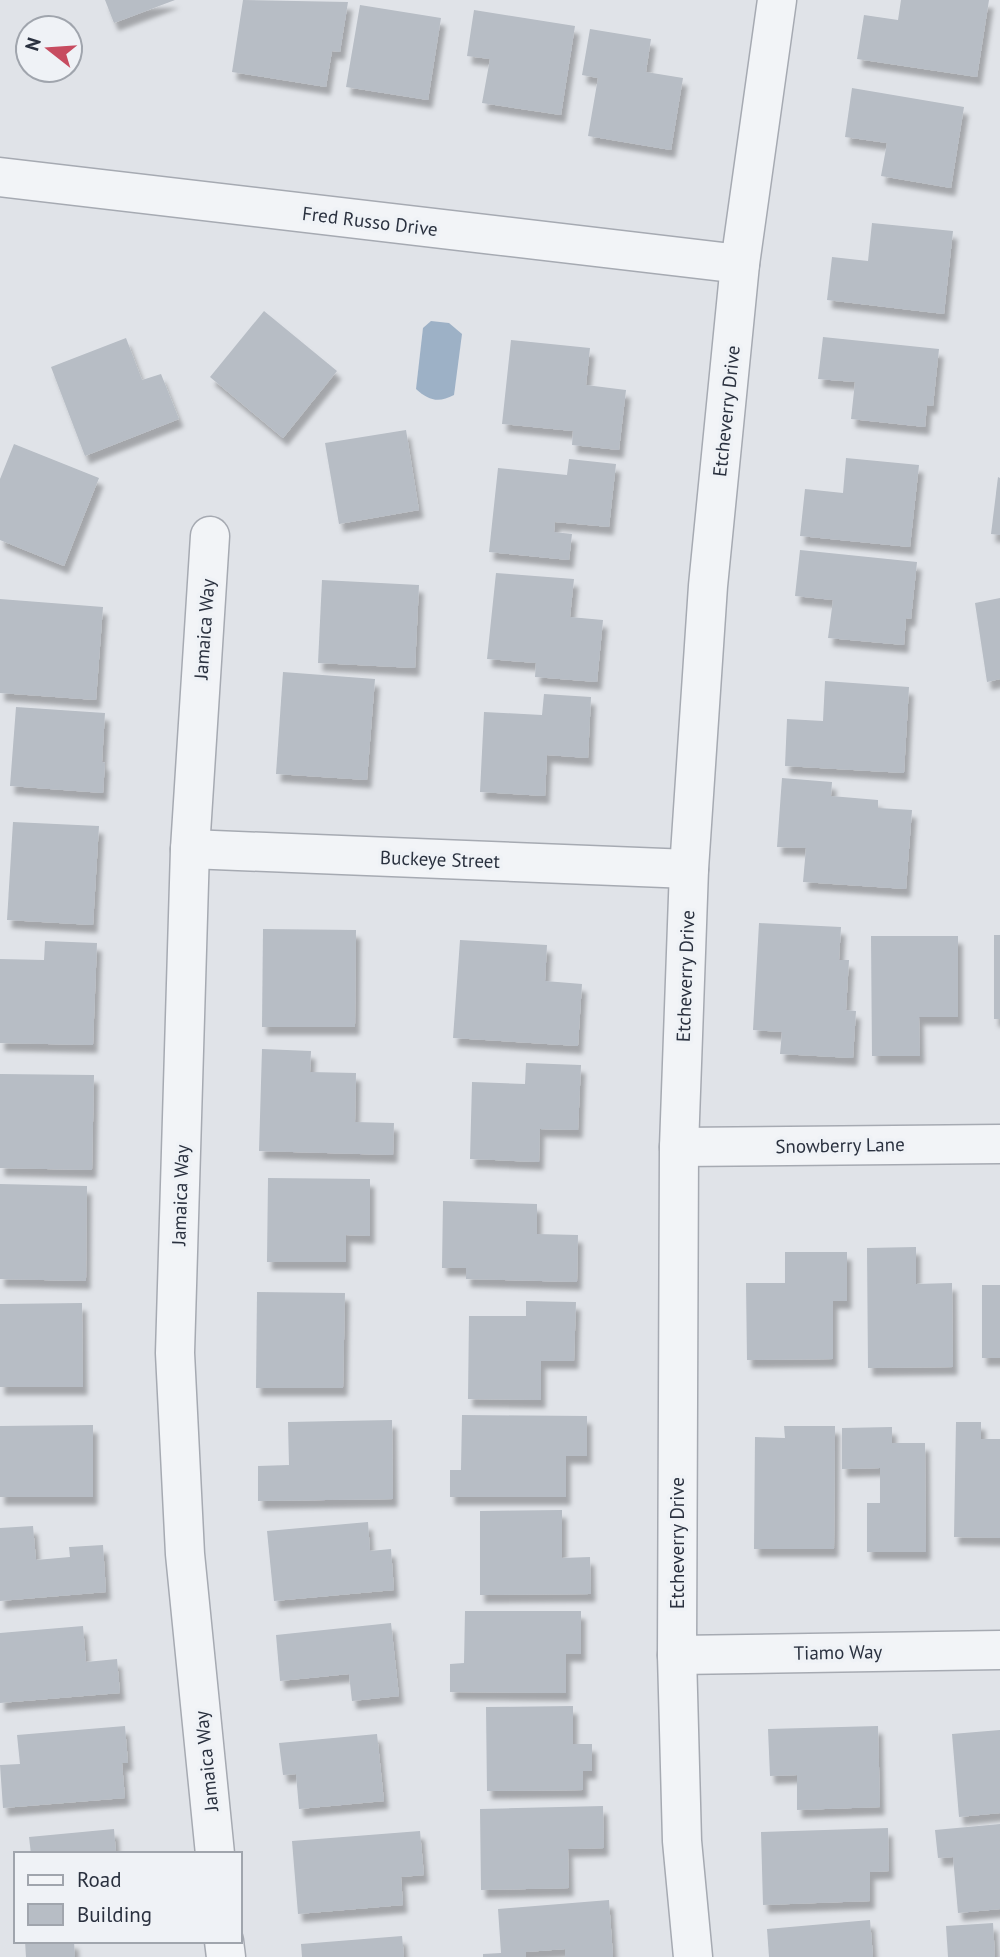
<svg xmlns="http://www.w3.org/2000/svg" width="1000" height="1957" viewBox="0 0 1000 1957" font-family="'PT Sans',sans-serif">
	<defs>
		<filter id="shadow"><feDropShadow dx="4.5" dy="8" stdDeviation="2" flood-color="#0004"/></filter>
	</defs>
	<rect width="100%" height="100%" fill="#e0e3e8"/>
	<!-- water -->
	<path fill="#9db1c6" d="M431 321 449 323 462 334 454 395C439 403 429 401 416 389L423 328Z"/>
	<!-- building -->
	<g fill="#b7bdc5" filter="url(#shadow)">
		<path d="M105 0H175L114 23Z"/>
		<path d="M243 0 348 2 340 52 332 51 326 87 232 72Z"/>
		<path d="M901 0H989L977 77 857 59 864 15 898 20Z"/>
		<path d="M360 5 441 18 428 100 346 87Z"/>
		<path d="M474 10 575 26 561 115 482 103 490 59 467 56Z"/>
		<path d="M590 29 651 39 646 72 683 78 671 150 588 136 598 78 582 75Z"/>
		<path d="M852 88 964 107 951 188 881 176 887 143 845 137Z"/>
		<path d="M872 223 953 231 944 314 827 300 832 257 868 261Z"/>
		<path d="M264 311 337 371 283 438 210 377Z"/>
		<path d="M823 337 939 349 933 406 927 405 925 427 851 419 855 382 818 379Z"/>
		<path d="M126 338 142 380 161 374 179 419 85 456 51 367Z"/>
		<path d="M511 340 590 348 586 385 626 390 619 450 572 445 573 431 502 424Z"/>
		<path d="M406 430 419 510 339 524 325 443Z"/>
		<path d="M14 444 99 478 64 566 0 540V479Z"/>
		<path d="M846 458 919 465 910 547 800 536 805 489 843 493Z"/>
		<path d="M569 459 616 464 609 527 555 522 554 532 572 534 569 560 489 552 498 468 567 475Z"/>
		<path d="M998 477 1000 478V535L991 534Z"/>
		<path d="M800 550 917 562 911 619 906 618 904 645 828 638 833 600 795 596Z"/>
		<path d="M496 573 574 579 570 617 603 620 597 682 535 677 536 663 487 659Z"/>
		<path d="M322 580 419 585 415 668 318 663Z"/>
		<path d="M1000 598V679L987 682 975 603Z"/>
		<path d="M0 599 103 607 96 700 0 693Z"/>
		<path d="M283 672 375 679 367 780 276 774Z"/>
		<path d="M825 681 909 687 904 773 785 766 787 719 823 721Z"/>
		<path d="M544 694 591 697 588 758 547 755 545 796 480 792 484 712 542 715Z"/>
		<path d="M16 707 105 713 102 762 105 763 103 793 10 786Z"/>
		<path d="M782 778 832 782 831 796 878 800V808L912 810 906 889 803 882 806 848 777 847Z"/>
		<path d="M13 822 99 826 93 925 7 920Z"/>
		<path d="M759 923 841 927 839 960H849L846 1010 856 1011 853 1058 780 1054 782 1032 753 1030Z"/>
		<path d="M263 929 356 930 355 1027H262Z"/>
		<rect x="994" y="935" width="6" height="84"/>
		<path d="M871 936H958V1017H919L920 1056H872Z"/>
		<path d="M460 940 547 945 545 981 582 984 578 1046 453 1038Z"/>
		<path d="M45 941 97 943 93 1045 0 1043V959L44 960Z"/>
		<path d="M262 1049 311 1051 310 1072 356 1073 355 1122 394 1123 393 1155 259 1151Z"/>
		<path d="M526 1063 581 1065 578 1130 540 1129 539 1162 470 1159 472 1082 525 1084Z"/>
		<path d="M0 1074 94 1075 92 1170 0 1168Z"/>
		<path d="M268 1178 370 1179V1236L346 1235V1262H267Z"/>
		<path d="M0 1184 87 1186 86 1281 0 1279Z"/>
		<path d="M443 1201 537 1204V1234L578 1235 577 1282 466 1279V1268H442Z"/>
		<path d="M916 1247V1284L952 1283 953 1367 868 1368 867 1248Z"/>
		<path d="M785 1252H847V1301H833V1359L747 1360 746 1283H785Z"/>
		<rect x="982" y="1285" width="18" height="73"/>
		<path d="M257 1292 345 1293 343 1388H256Z"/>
		<path d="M526 1301 576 1302 574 1361H541V1400L468 1399 469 1316H526Z"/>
		<path d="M82 1303 83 1387H0V1304Z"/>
		<path d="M462 1415 587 1416V1456H566V1497H450V1470H461Z"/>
		<path d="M392 1420 393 1499 258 1501V1466L289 1465 288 1422Z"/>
		<path d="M956 1422H981V1439H1000V1538L954 1537Z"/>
		<path d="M93 1425V1497H0V1426Z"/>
		<path d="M784 1426H835L834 1549H754L755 1437 785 1438Z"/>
		<path d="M892 1427V1443H925L926 1552H867V1503H880V1468L842 1469V1428Z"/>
		<path d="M562 1510V1558L590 1557 591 1594 480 1595V1511Z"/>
		<path d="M368 1522 370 1551 391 1549 394 1590 274 1601 267 1531Z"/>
		<path d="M33 1526 36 1560 70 1557 69 1547 103 1545 106 1592 0 1601V1528Z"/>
		<path d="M465 1611H581V1654H566V1693L450 1692V1664L464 1663Z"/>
		<path d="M391 1623 399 1696 352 1701 349 1674 280 1681 276 1635Z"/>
		<path d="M83 1626 86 1662 117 1659 120 1693 0 1703V1633Z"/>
		<path d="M573 1706V1744H592V1771H583V1790L487 1791 486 1707Z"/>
		<path d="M125 1726 128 1763H122L125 1798 3 1808 0 1765 20 1764 17 1735Z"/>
		<path d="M878 1726 880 1807 797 1810V1775L770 1776 768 1729Z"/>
		<path d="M1000 1730V1813L959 1817 952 1734Z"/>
		<path d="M377 1734 384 1801 299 1809 296 1774 283 1775 279 1743Z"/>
		<path d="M603 1806 604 1848 568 1849 569 1888 481 1890 480 1809Z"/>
		<path d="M1000 1824V1909L958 1913 953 1857 938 1858 935 1830Z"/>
		<path d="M888 1828 889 1871 870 1872V1901L763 1905 761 1832Z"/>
		<path d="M114 1829 116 1854H31L29 1837Z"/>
		<path d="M420 1831 424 1875 401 1877 403 1905 298 1914 292 1841Z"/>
		<path d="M609 1900 613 1957H565V1949L526 1952V1957H483V1954L501 1953 498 1909Z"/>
		<path d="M870 1920 873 1957H769L767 1929Z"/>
		<path d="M993 1923 995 1957H948L946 1926Z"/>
		<path d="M402 1936 404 1957H302L301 1944Z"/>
		<path d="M25 1941H74L75 1957H26Z"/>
	</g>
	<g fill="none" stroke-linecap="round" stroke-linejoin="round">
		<!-- minor casing -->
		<g stroke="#a6aab2" stroke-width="41">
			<g id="minor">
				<path d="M0 177 740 264"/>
				<path d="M210 536 190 849 175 1353 185 1554 215 1854"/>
				<path d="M190 849 689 869"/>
				<path d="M679 1147 1000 1144"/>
				<path d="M677 1655 1000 1650"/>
				<path d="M224 1941 226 1957"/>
				<path d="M693 1957 682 1841 677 1655 679 1147 689 869 708 586 740 264 777 0"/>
			</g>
		</g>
		<!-- minor -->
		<use href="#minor" stroke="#f2f4f7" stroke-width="38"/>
	</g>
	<g text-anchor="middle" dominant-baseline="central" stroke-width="7" stroke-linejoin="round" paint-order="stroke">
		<!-- street labels -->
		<g font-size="19" fill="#2a313f" stroke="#eff2f6">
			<text transform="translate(370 221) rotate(7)">Fred Russo Drive</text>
			<text transform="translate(726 411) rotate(-84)">Etcheverry Drive</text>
			<text transform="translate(204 629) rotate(-86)">Jamaica Way</text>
			<text transform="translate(440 859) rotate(2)">Buckeye Street</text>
			<text transform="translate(685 976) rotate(-88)">Etcheverry Drive</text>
			<text transform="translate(840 1145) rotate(-1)">Snowberry Lane</text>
			<text transform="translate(180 1195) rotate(-88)">Jamaica Way</text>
			<text transform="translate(677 1543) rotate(-90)">Etcheverry Drive</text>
			<text transform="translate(838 1652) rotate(-1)">Tiamo Way</text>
			<text transform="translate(206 1761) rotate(-96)">Jamaica Way</text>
		</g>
	</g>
	<!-- legend -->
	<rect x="14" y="1852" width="228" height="91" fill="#eff2f6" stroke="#a0a5ad" stroke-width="2"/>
	<rect x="28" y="1875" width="35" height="10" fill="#f2f4f7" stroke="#a0a5ad" stroke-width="2"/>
	<text x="77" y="1887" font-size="21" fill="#2a313f">Road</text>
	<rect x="28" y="1904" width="35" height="21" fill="#b7bdc5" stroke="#a0a5ad" stroke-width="2"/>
	<text x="77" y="1922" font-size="21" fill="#2a313f">Building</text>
	<!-- north arrow -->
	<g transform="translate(49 49) rotate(287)"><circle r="33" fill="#eff2f6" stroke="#a0a5ad" stroke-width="2"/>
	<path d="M0-5L12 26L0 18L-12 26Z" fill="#c74c60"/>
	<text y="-10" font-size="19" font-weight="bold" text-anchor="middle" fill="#2a313f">N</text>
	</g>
</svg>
